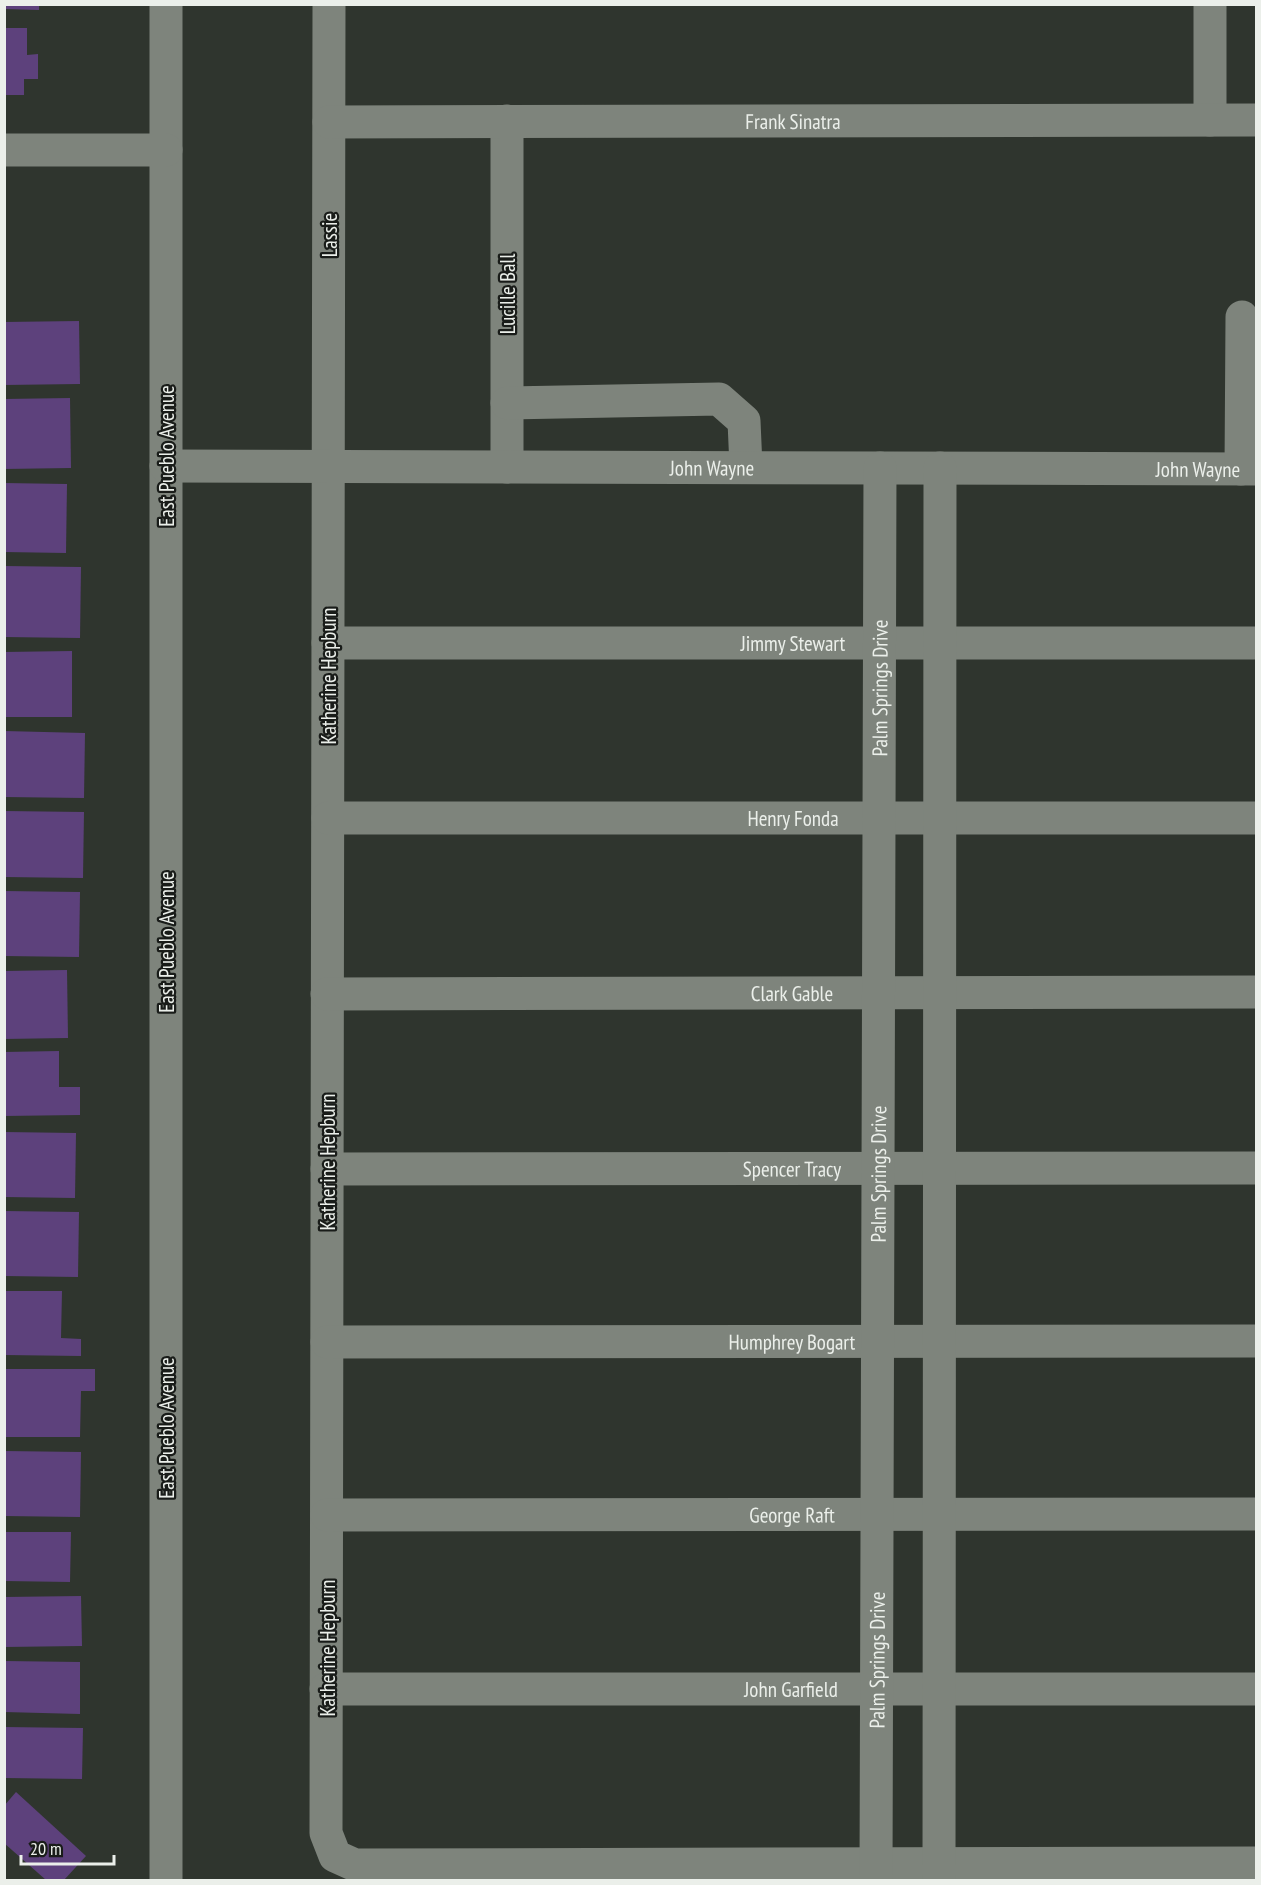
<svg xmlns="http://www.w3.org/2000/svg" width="1261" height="1885" viewBox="0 0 1261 1885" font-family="'PT Sans Narrow',sans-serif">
	<rect width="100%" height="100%" fill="#2f352e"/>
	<!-- building -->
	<g fill="#5d417c">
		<path d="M4 4H39V10L4 9Z"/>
		<path d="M4 28H27V55L38 54V79H24V95H4Z"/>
		<path d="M79 321 80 384 4 385V322Z"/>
		<path d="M70 398 71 468 4 469V399Z"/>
		<path d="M4 483 67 484 66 553 4 552Z"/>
		<path d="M4 566 81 567 80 638 4 637Z"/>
		<path d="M72 651V717H4V652Z"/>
		<path d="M4 731 85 733 84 798 4 797Z"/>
		<path d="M4 811 84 812 83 878 4 877Z"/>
		<path d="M4 891 80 892 79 957 4 956Z"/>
		<path d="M67 970 68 1038 4 1039V971Z"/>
		<path d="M59 1051V1087H80V1115L4 1116V1052Z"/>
		<path d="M4 1132 76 1133 75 1198 4 1197Z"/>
		<path d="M4 1211 79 1212 78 1277 4 1276Z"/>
		<path d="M4 1291H62L61 1338 81 1339V1356L4 1355Z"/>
		<path d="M4 1369H95V1391H81L80 1437H4Z"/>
		<path d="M4 1451 81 1452 80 1517 4 1516Z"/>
		<path d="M4 1532H71L70 1582 4 1581Z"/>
		<path d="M81 1596 82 1646 4 1647V1597Z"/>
		<path d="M4 1661 80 1662V1714L4 1712Z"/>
		<path d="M4 1727 83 1728 82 1779 4 1778Z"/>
		<path d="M16 1792 86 1856 64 1880H46L4 1843V1806Z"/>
	</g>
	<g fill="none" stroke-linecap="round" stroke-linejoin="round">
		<!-- minor -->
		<g stroke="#7e847c" stroke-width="33">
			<path d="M166 4V1880"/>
			<path d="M329 4 326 1833 335 1856 355 1865 1256 1863"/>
			<path d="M1210 4V120"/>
			<path d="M507 121V467"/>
			<path id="s1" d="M329 122 1256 120"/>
			<path d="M4 150H166"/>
			<path d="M507 403 719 399 744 421 746 467"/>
			<path id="s2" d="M166 466 1256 469"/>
			<path d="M1241 469 1242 317"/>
			<path id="s3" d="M328 643H1256"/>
			<path id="s4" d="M328 818H1256"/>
			<path id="s5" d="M327 994 1256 992"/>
			<path id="s6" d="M327 1169 1256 1168"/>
			<path id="s7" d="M327 1342 1256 1341"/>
			<path id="s8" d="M327 1515 1256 1514"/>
			<path id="s9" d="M326 1689H1256"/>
			<path id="s10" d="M876 1880 880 468"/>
			<path d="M939 1880 940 468"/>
		</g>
	</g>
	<g text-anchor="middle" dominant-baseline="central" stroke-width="4.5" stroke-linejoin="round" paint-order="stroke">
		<!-- street labels -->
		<g font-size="21" fill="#ebefea" stroke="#191c19">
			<text stroke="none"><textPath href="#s1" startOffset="464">Frank Sinatra</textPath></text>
			<text transform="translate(329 235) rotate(-90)">Lassie</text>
			<text transform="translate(507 294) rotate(-90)">Lucille Ball</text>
			<text transform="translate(166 456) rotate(-90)">East Pueblo Avenue</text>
			<text stroke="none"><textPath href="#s2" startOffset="546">John Wayne</textPath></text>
			<text stroke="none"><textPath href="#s2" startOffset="1032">John Wayne</textPath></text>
			<text stroke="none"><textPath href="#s3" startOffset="465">Jimmy Stewart</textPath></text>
			<text transform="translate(328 676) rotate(-90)">Katherine Hepburn</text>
			<text stroke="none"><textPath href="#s10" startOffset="1192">Palm Springs Drive</textPath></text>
			<text stroke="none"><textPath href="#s4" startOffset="465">Henry Fonda</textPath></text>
			<text transform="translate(166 942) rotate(-90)">East Pueblo Avenue</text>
			<text stroke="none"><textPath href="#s5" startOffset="465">Clark Gable</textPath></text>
			<text transform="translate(327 1162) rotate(-90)">Katherine Hepburn</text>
			<text stroke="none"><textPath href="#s6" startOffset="465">Spencer Tracy</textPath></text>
			<text stroke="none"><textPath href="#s10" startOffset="706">Palm Springs Drive</textPath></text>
			<text stroke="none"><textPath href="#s7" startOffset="465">Humphrey Bogart</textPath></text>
			<text transform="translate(166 1428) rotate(-90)">East Pueblo Avenue</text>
			<text stroke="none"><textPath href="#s8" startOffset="465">George Raft</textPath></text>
			<text transform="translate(327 1648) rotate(-90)">Katherine Hepburn</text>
			<text stroke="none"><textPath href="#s10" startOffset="220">Palm Springs Drive</textPath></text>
			<text stroke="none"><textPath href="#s9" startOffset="465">John Garfield</textPath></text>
		</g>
	</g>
	<!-- border -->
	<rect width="1261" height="1885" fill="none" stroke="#ebefea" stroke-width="12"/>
	<!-- scale -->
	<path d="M21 1855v9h93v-9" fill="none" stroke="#ebefea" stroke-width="3"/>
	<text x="30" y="1855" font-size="18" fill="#ebefea" stroke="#191c19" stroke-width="4.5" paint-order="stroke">20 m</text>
</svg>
